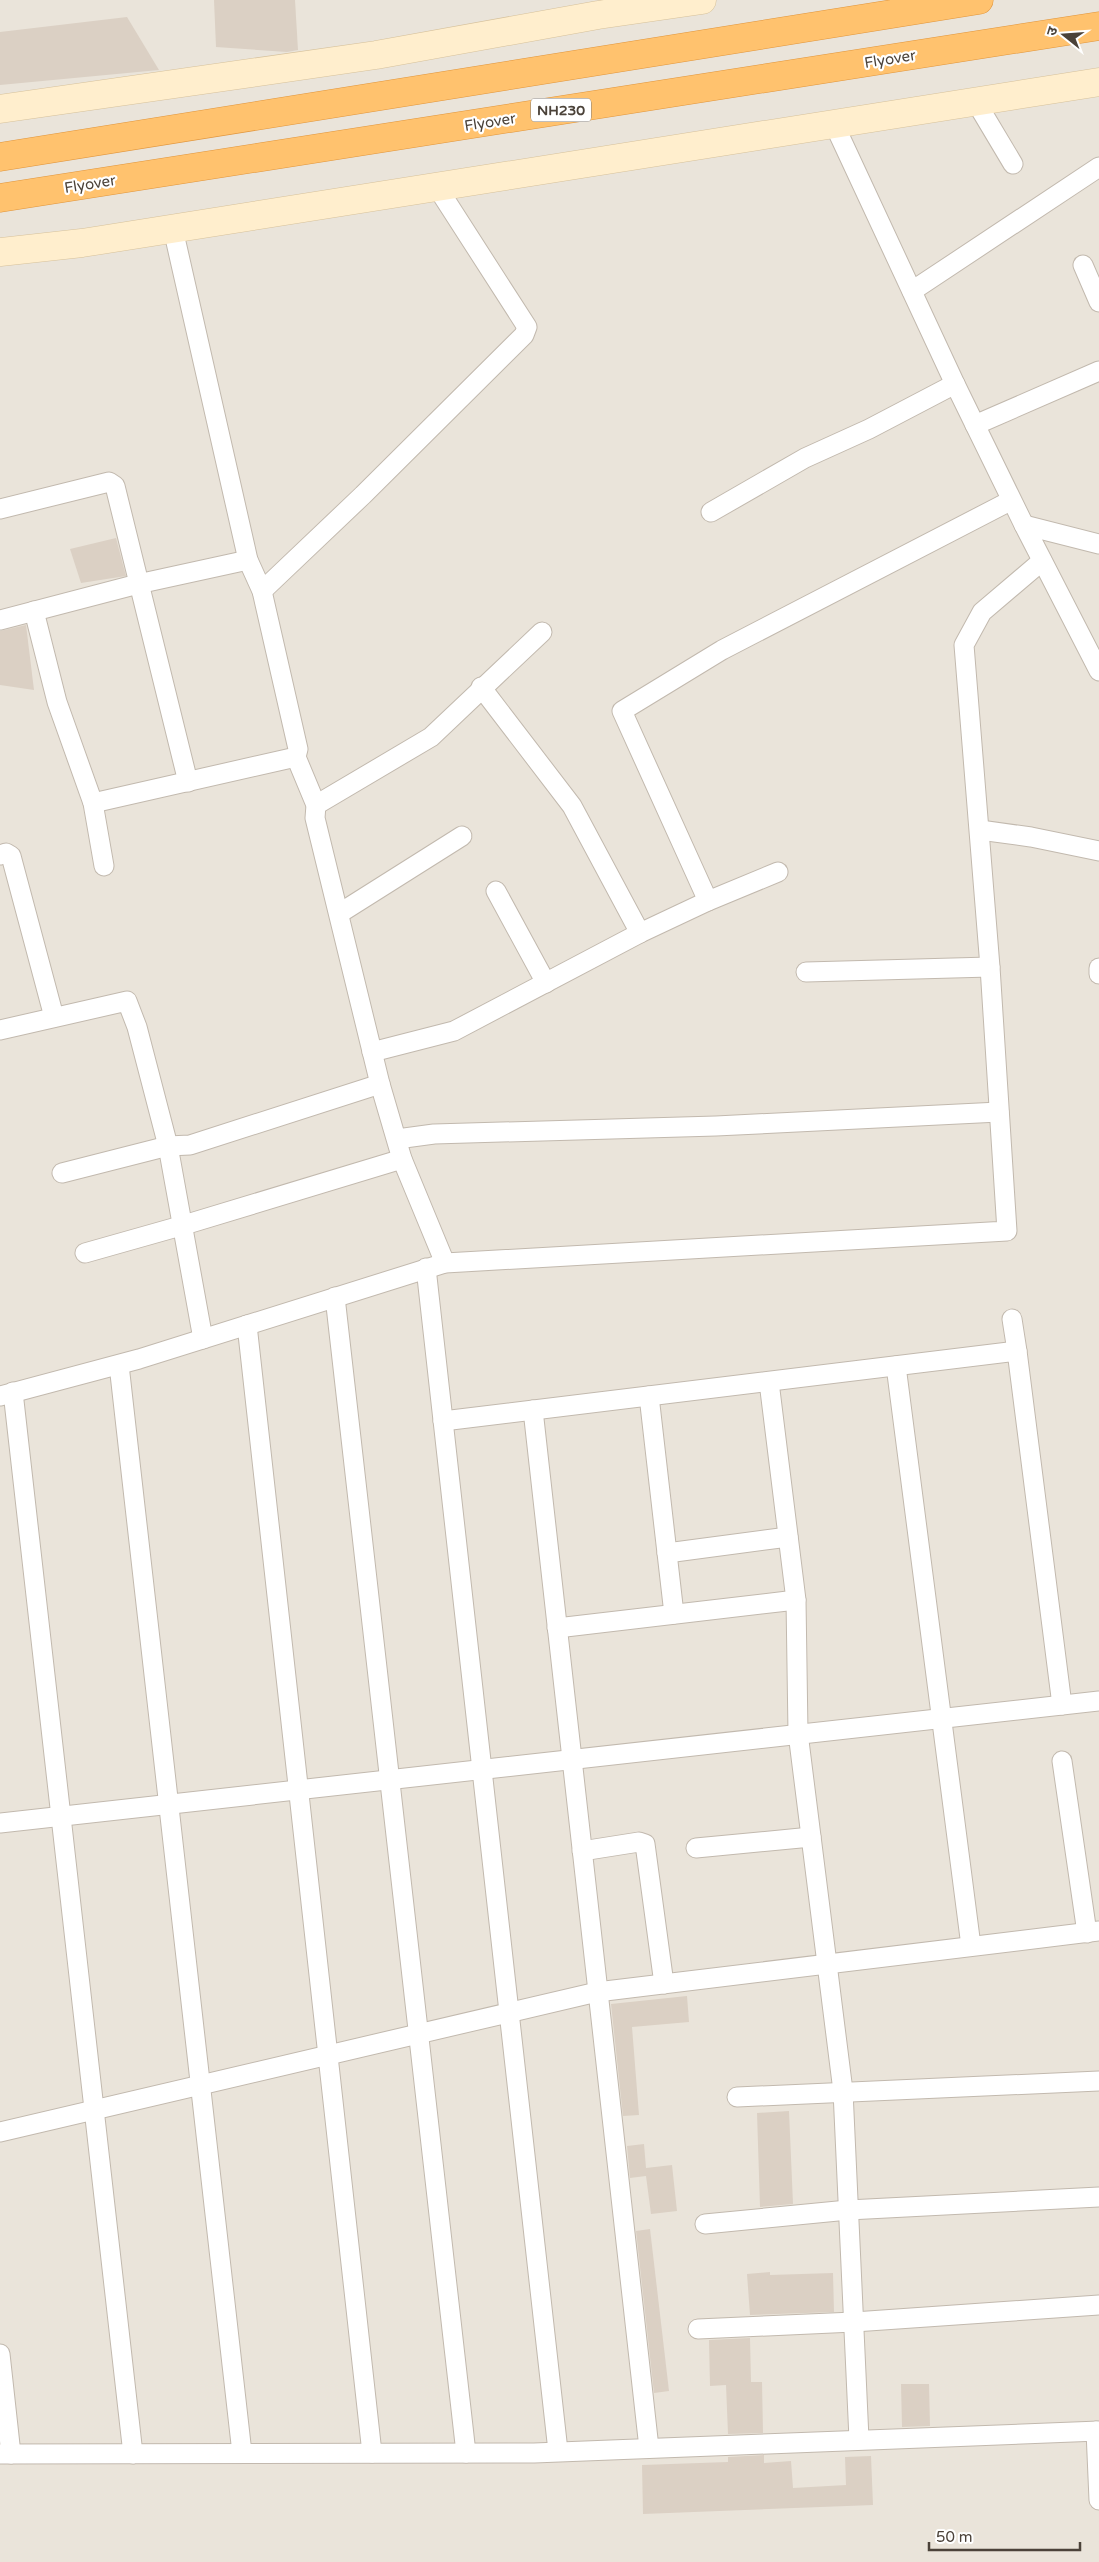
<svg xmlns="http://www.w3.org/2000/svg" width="1099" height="2562" viewBox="0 0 1099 2562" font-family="'Varela Round','Noto Sans Devanagari',sans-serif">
	<rect width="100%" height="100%" fill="#f6f2ec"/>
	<!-- residential -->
	<rect fill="#eae4da" x="0" y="0" width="1099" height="2562"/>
	<!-- building -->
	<g fill="#dbd0c4">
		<path d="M214 0H295L298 50 287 52 216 47Z"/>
		<path d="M127 17 159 70 0 85V32Z"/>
		<path d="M116 538 126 576 81 583 70 549Z"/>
		<path d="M26 625 34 690 0 685V631Z"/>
		<path d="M687 1996 689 2022 632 2027 639 2115 623 2116 611 2004Z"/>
		<path d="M789 2111 793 2204 760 2207 757 2113Z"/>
		<path d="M644 2144 646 2168 672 2165 677 2211 651 2214 646 2176 630 2178 627 2146Z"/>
		<path d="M650 2229 669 2391 654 2393 636 2231Z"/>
		<path d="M770 2272V2275L833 2273 834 2312 750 2315 747 2274Z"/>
		<path d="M750 2338 751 2382H762L763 2433 728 2434 726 2385 710 2386 709 2340Z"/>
		<path d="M901 2384H929L930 2426 902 2427Z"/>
		<path d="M764 2455V2463L791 2461 793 2488 846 2485 845 2457 871 2456 873 2505 643 2514 642 2465 728 2462V2457Z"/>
	</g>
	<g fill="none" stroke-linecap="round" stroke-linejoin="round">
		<!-- street casing -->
		<g stroke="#c2b9ae" stroke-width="21">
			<g id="street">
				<path d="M976 102 1013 164"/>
				<path d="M834 124 955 384 1024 525"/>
				<path d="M173 229 248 560 262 591 298 749 296 757 316 805 315 818 380 1084 402 1159 445 1263"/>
				<path d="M1083 265 1099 302"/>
				<path d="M912 291 1099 167"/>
				<path d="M975 425 1099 371"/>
				<path d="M0 509 109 482 115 486 188 782"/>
				<path d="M711 512 805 458 869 429 955 384"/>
				<path d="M1099 544 1024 525 1099 671"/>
				<path d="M262 591 363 495 524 335 527 327 437 187"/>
				<path d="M34 611 57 702 93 803 104 866"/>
				<path d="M0 620 138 584 248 560"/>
				<path d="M481 687 572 806 640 933"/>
				<path d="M93 803 296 757"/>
				<path d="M316 805 431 737 542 632"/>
				<path d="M980 830 1031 837 1099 851"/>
				<path d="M0 855 6 853 11 856 54 1017"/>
				<path d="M496 891 546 983"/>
				<path d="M708 901 778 872"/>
				<path d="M340 913 462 836"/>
				<path d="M1099 968V974"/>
				<path d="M806 972 990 967"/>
				<path d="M0 1030 127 1001 137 1027 168 1146 203 1339"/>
				<path d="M372 1052 454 1031 640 933 708 901 622 711 722 650 1010 501"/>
				<path d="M397 1139 434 1134 716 1126 999 1112"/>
				<path d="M62 1173 168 1146 190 1145 380 1084"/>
				<path d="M85 1253 184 1225 402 1159"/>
				<path d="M426 1268 558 2451"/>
				<path d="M335 1297 466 2453"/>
				<path d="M1012 1319 1017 1351"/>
				<path d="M247 1325 372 2453"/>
				<path d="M119 1365 242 2453"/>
				<path d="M896 1366 971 1946"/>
				<path d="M769 1382 796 1600 798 1733 843 2091 859 2439"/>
				<path d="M13 1392 133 2454"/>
				<path d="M0 1396 139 1359 445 1263 1007 1231 990 967 964 645 982 612 1042 561"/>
				<path d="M649 1396 674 1614"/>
				<path d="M533 1410 649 2448"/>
				<path d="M443 1421 1017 1351 1062 1705"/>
				<path d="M667 1553 788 1537"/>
				<path d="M557 1628 796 1600"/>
				<path d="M1062 1761 1087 1933"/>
				<path d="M0 1823 1099 1701"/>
				<path d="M696 1848 811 1837"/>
				<path d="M582 1851 639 1842 645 1844 664 1984"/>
				<path d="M737 2097 1099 2081"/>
				<path d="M0 2132 597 1992 1099 1931"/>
				<path d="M705 2224 848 2210 1099 2197"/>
				<path d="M698 2329 854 2322 1099 2305"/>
				<path d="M0 2354 11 2454"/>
				<path d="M1096 2431 1099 2500"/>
				<path d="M0 2454 534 2453 1099 2431"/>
			</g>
		</g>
		<!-- secondary casing -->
		<g stroke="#d6c19b" stroke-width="29">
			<g id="secondary">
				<path d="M0 109 376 55 598 15 702 0"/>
				<path d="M0 252 82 243 1099 82"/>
			</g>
		</g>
		<!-- highway casing -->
		<g stroke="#e0953c" stroke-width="29">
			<g id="highway">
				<path d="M0 157 979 0"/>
				<path d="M0 198 1099 26"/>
			</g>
		</g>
		<!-- street -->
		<use href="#street" stroke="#fff" stroke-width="19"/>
		<!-- secondary -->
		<use href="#secondary" stroke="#ffeecd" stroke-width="28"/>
		<!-- highway -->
		<use href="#highway" stroke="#ffc26e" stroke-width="28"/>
	</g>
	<g text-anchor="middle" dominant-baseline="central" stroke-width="4.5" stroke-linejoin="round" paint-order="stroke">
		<!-- shield labels -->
		<rect fill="#fff" stroke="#817b74" stroke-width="1" x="531" y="98.5" width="60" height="23" rx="4"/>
		<g font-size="14" font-weight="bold" fill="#4b4239">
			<text x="561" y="110">NH230</text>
		</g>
		<!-- street labels -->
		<g font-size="15" fill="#4b4239" stroke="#fff">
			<text transform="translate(890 59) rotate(-9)">Flyover</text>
			<text transform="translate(490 122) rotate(-9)">Flyover</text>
			<text transform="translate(90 184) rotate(-9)">Flyover</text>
		</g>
	</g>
	<!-- north arrow -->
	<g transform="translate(1064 35) rotate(287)" stroke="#ffffff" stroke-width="4" paint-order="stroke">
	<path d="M0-4L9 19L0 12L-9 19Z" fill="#4b4239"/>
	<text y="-8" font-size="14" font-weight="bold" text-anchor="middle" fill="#4b4239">उ</text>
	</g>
	<!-- scale -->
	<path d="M929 2542v8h151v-8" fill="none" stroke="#4b4239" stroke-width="2.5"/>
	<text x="936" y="2542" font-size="15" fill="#4b4239" stroke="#ffffff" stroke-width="4" paint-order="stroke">50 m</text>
</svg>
